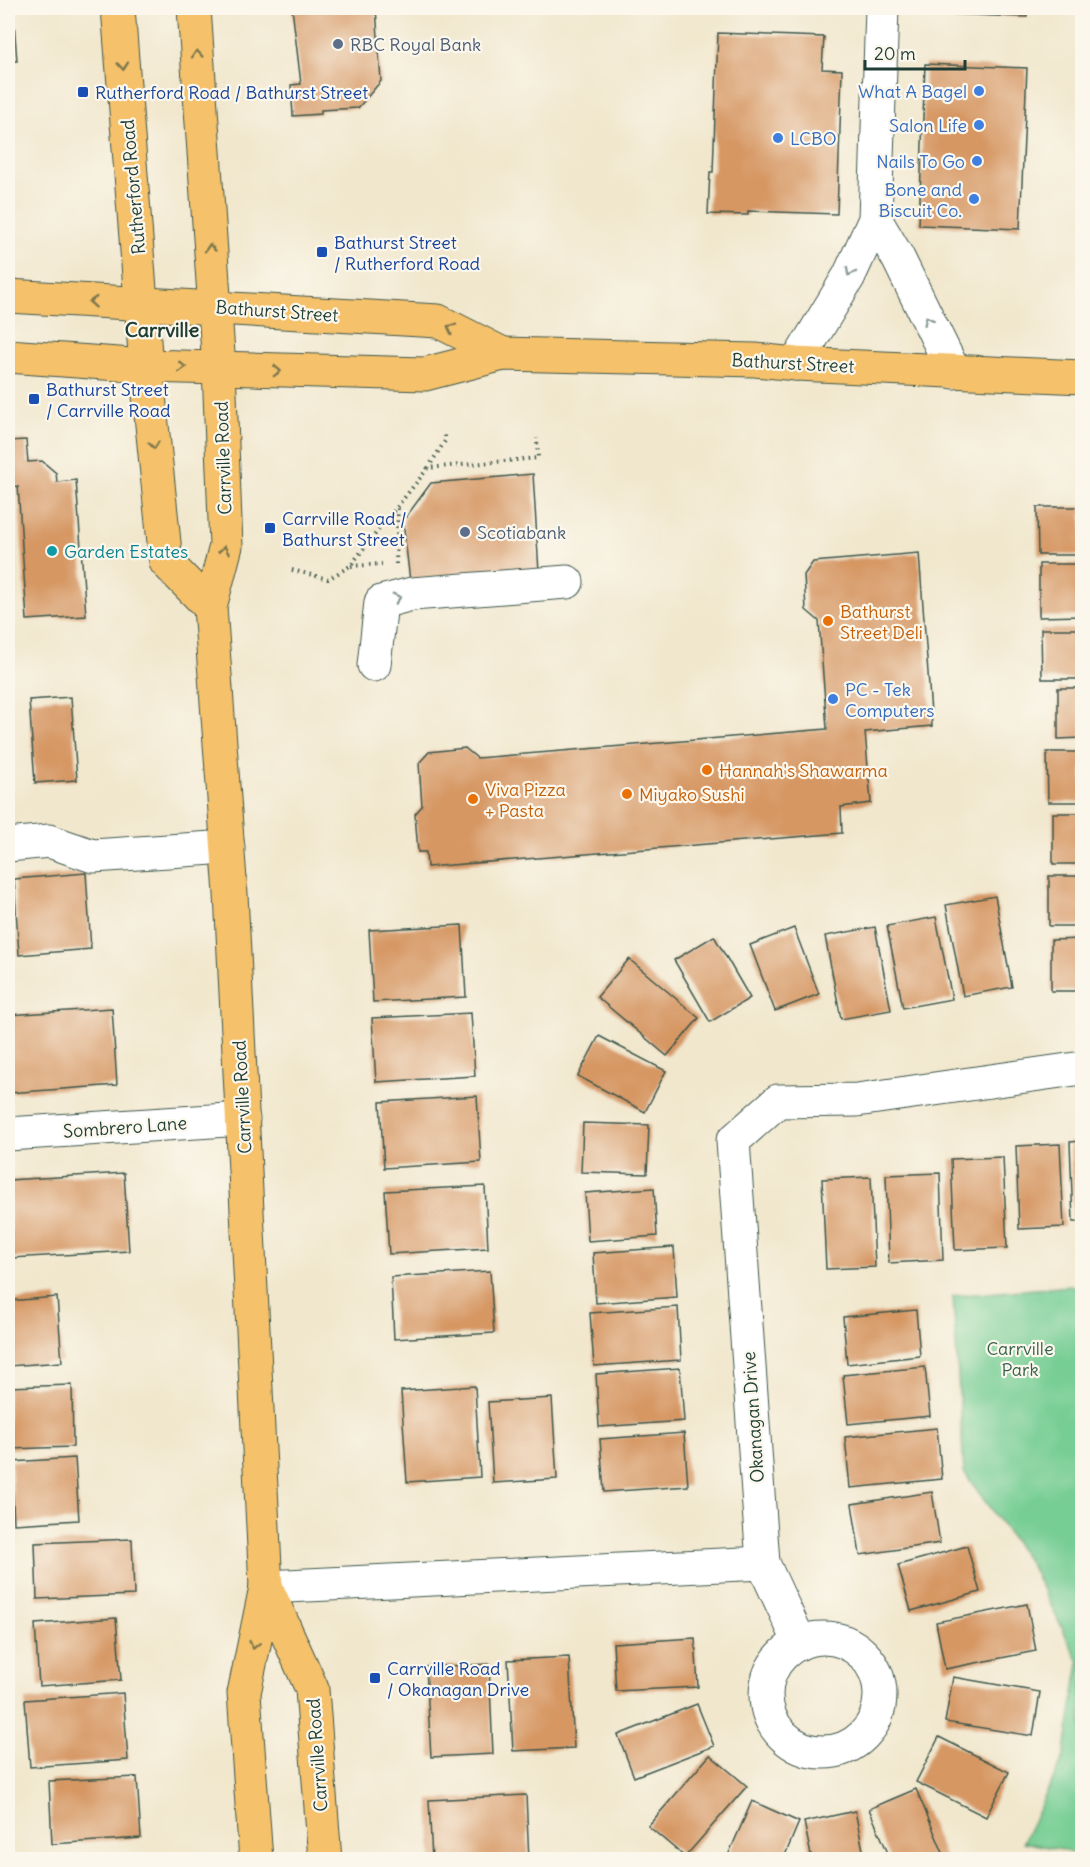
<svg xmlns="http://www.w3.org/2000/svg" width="1090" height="1867" viewBox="0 0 1090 1867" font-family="Delius,sans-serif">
	<rect width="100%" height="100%" fill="#fbf7ec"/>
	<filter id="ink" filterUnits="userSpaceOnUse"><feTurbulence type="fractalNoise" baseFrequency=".0167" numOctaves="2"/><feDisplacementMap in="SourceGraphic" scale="12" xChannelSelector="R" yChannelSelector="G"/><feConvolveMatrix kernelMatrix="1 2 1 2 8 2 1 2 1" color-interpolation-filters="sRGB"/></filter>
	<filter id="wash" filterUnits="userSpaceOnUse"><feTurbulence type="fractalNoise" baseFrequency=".008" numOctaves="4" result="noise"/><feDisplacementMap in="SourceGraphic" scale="24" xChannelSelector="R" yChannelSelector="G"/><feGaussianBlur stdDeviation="1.35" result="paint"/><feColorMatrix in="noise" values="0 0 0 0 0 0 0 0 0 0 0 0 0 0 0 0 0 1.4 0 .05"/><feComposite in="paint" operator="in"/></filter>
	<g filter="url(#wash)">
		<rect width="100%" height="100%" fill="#f1e7cd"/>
		<!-- green -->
		<path fill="#77ce94" stroke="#4b8664" stroke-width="1.5" d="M1082 1285V1854L1023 1842 1064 1757 1079 1662 1029 1562 964 1472 953 1296Z"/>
		<g id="blocks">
			<!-- building -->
			<g fill="#d69763">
				<path d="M8 8H13L17 61H8Z"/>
				<path d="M292 8H376L381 81 358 108 321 110V114L293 116 291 85 301 84Z"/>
				<path d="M735 8H824V12Z"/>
				<path d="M945 8H1027V17L945 14Z"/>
				<path d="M718 33 824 37 822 69 842 70 837 214 748 211V215L708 214 710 172H713Z"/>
				<path d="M925 64 1027 68 1020 229 919 225Z"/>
				<path d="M26 440 28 462 42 461 56 473 57 482 76 480 86 616 27 620 18 486 8 487V441Z"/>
				<path d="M533 474 539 572 410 581 403 521 431 483Z"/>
				<path d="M1037 507H1082V555H1038Z"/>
				<path d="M919 553 932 726 865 732 871 803 841 807 842 833 427 867 426 852H418L415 814 422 806 419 763 429 752 465 748 477 758 827 729 819 621 806 610 804 575 813 562Z"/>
				<path d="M1039 564H1082V616L1039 617Z"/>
				<path d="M1041 629H1082V679H1042Z"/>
				<path d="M1058 688H1082V738L1058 739Z"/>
				<path d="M71 697 77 780 35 783 29 700Z"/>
				<path d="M1047 752H1082V802H1048Z"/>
				<rect x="1053" y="813" width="29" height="51"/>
				<path d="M86 873 91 949 19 955 14 879Z"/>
				<rect x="1049" y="876" width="33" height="50"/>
				<path d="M995 896 1012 987 963 996 946 905Z"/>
				<path d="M936 917 952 999 903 1008 887 926Z"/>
				<path d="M462 925 466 997 373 1002 369 930Z"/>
				<path d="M875 927 891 1010 841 1019 825 936Z"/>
				<path d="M794 928 819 994 775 1011 750 945Z"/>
				<path d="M714 936 750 998 710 1022 674 960Z"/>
				<path d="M1082 939V991H1051V940Z"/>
				<path d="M629 959 699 1018 667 1056 597 997Z"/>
				<path d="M112 1008 117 1085 8 1093V1015Z"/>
				<path d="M471 1013 475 1076 376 1082 372 1018Z"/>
				<path d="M599 1036 666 1071 645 1112 578 1076Z"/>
				<path d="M477 1096 481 1162 384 1168 380 1102Z"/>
				<path d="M583 1123 649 1125 647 1174 581 1172Z"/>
				<path d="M1082 1141V1222H1073L1070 1142Z"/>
				<path d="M1060 1144 1064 1227 1019 1229 1016 1146Z"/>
				<path d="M1003 1157 1007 1248 955 1250 951 1159Z"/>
				<path d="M124 1173 129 1251 12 1258 8 1180Z"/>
				<path d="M940 1173 943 1260 889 1263 886 1175Z"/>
				<path d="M871 1177 875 1267 826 1269 822 1179Z"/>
				<path d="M485 1186 488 1248 389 1254 385 1191Z"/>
				<path d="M654 1188 657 1236 588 1241 585 1193Z"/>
				<path d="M674 1247 677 1297 596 1303 593 1253Z"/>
				<path d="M490 1271 494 1333 394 1339 391 1277Z"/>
				<path d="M57 1297 62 1362 8 1366V1301Z"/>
				<path d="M678 1307 681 1360 594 1366 590 1313Z"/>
				<path d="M916 1310 920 1356 847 1364 843 1317Z"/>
				<path d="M925 1367 930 1416 848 1424 843 1375Z"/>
				<path d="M680 1368 684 1421 599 1427 596 1374Z"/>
				<path d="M72 1385 73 1447 8 1449V1387Z"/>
				<path d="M475 1386 480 1477 407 1482 401 1391Z"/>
				<path d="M552 1398 557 1479 493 1483 488 1402Z"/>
				<path d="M937 1428 942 1479 850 1488 845 1437Z"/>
				<path d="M684 1433 688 1486 604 1492 600 1439Z"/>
				<path d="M75 1458 79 1520 14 1524 11 1462Z"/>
				<path d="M932 1492 940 1543 860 1555 852 1504Z"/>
				<path d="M132 1539 134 1595 37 1599 35 1543Z"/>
				<path d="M967 1546 980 1592 911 1611 898 1565Z"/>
				<path d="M1027 1604 1036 1651 945 1669 936 1622Z"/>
				<path d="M116 1618 121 1680 39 1686 35 1624Z"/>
				<path d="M695 1638 698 1687 616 1691 613 1643Z"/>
				<path d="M569 1657 574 1748 513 1751 508 1660Z"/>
				<path d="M489 1664 493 1754 431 1757 426 1667Z"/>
				<path d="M953 1677 1040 1692 1033 1736 945 1722Z"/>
				<path d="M123 1693 128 1760 30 1767 25 1700Z"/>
				<path d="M697 1704 714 1746 634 1777 618 1735Z"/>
				<path d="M939 1737 1009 1772 986 1817 916 1782Z"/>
				<path d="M710 1755 747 1786 685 1857 648 1826Z"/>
				<path d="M137 1777 141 1838 52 1844 49 1781Z"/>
				<path d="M916 1789 946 1860H891L869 1809Z"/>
				<path d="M526 1795 529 1860H432L429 1800Z"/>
				<path d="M752 1801 799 1822 783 1860H726Z"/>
				<path d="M855 1811 865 1860H812L804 1822Z"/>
			</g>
		</g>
	</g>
	<g filter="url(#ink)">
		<use href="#blocks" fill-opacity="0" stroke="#3e564b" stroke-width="1.5"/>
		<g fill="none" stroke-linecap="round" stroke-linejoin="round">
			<!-- minor casing -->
			<g stroke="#3e564b" stroke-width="35">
				<g id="minor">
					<path d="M875 219 898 258 954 372"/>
					<path d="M796 364 849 276 875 219 882 8"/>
					<path d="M374 665 381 602 412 594 567 582"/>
					<path d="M8 845 49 841 93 856 228 847"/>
					<path d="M8 1134 243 1119"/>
					<path d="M266 1587 763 1563"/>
					<circle cx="823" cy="1695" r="57"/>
					<path d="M800 1643 763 1563 733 1141 778 1101 857 1100 1082 1068"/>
				</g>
			</g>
			<!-- major casing -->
			<g stroke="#3e564b" stroke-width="35">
				<g id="major">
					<path d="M118 8 146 366 166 562 210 607"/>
					<path d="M194 8 219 368 226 546 210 607 231 894 266 1587 244 1693 256 1860"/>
					<path d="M8 296 438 321 503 354"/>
					<path d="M8 356 146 366 425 374 503 354 755 360 796 364 1082 377"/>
					<path d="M266 1587 312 1689 325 1860"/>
				</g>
			</g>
			<!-- path -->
			<g stroke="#3e564b" stroke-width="4" stroke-dasharray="1.5 4.5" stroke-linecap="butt">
				<path d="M428 468 445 441V432"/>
				<path d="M396 564 398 506"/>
				<path d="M351 566 382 564"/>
				<path d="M292 570 328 579 350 566 428 468 538 458 537 438"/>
			</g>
			<!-- minor -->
			<use href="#minor" stroke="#fff" stroke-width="33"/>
			<!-- major -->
			<use href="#major" stroke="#f5c16b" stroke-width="33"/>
		</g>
		<!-- one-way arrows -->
		<defs><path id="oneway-chevron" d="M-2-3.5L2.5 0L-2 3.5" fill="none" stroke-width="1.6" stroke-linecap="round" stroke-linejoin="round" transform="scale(1.5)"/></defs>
		<g stroke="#7f784d">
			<use href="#oneway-chevron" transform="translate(197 54) rotate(-94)"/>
			<use href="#oneway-chevron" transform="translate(123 66) rotate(85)"/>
			<use href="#oneway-chevron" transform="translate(210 248) rotate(-94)"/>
			<use href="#oneway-chevron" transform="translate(93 302) rotate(-176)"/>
			<use href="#oneway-chevron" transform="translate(451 328) rotate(-153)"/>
			<use href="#oneway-chevron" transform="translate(182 367) rotate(2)"/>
			<use href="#oneway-chevron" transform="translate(277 371) rotate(2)"/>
			<use href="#oneway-chevron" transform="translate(154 445) rotate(84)"/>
			<use href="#oneway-chevron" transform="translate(224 550) rotate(-80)"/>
			<use href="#oneway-chevron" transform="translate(254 1645) rotate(102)"/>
		</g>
		<g stroke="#8f9e9a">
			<use href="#oneway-chevron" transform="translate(850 272) rotate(118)"/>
			<use href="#oneway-chevron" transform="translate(928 320) rotate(-116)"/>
			<use href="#oneway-chevron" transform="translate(397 598) rotate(-15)"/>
		</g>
	</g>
	<!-- markers -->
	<g fill="#5c6f8a" stroke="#fbf7ec" stroke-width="2">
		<circle cx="338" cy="44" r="6"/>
		<circle cx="465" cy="532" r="6"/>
	</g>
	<g fill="#3f7fe0" stroke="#fbf7ec" stroke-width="2">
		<circle cx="979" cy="91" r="6"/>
		<circle cx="979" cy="125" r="6"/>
		<circle cx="778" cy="138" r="6"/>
		<circle cx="977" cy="161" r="6"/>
		<circle cx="974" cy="199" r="6"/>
		<circle cx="833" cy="699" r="6"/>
	</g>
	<g fill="#1a4fb4" stroke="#fbf7ec" stroke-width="2">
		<rect x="77" y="86" width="12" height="12" rx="3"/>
		<rect x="316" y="246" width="12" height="12" rx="3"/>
		<rect x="28" y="393" width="12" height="12" rx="3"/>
		<rect x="264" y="522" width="12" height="12" rx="3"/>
		<rect x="369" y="1672" width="12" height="12" rx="3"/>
	</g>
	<circle fill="#0f9aa8" stroke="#fbf7ec" stroke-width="2" cx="52" cy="551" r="6"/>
	<g fill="#e8710a" stroke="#fbf7ec" stroke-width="2">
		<circle cx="828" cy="621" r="6"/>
		<circle cx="707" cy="770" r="6"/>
		<circle cx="627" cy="794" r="6"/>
		<circle cx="473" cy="799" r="6"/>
	</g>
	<g text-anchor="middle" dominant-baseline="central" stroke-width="4.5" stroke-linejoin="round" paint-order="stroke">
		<!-- service labels -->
		<g font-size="18" fill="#4e5e75" stroke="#fbf7ec" text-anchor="start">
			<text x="350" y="44">RBC Royal Bank</text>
			<text x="477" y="532">Scotiabank</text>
		</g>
		<!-- shop labels -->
		<g font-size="18" fill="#366cbe" stroke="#fbf7ec" text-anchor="end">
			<text x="967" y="91">What A Bagel</text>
			<text x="967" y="125">Salon Life</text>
			<text x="790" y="138" text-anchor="start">LCBO</text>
			<text x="965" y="161">Nails To Go</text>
			<text x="962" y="189">Bone and<tspan x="962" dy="21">Biscuit Co.</tspan></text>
			<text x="845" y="689" text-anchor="start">PC - Tek<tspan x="845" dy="21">Computers</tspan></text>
		</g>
		<!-- transit labels -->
		<g font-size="18" fill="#164399" stroke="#fbf7ec" text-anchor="start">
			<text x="95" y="92">Rutherford Road / Bathurst Street</text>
			<text x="334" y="242">Bathurst Street<tspan x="334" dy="21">/ Rutherford Road</tspan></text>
			<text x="46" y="389">Bathurst Street<tspan x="46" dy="21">/ Carrville Road</tspan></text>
			<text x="282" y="518">Carrville Road /<tspan x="282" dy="21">Bathurst Street</tspan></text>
			<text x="387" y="1668">Carrville Road<tspan x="387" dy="21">/ Okanagan Drive</tspan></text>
		</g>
		<!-- street labels -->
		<g font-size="18" fill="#1f3d34" stroke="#fbf7ec">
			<text transform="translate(133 187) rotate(-95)">Rutherford Road</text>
			<text transform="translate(277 311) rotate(4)">Bathurst Street</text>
			<text transform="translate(793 363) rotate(3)">Bathurst Street</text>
			<text transform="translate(223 458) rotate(-92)">Carrville Road</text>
			<text transform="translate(242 1097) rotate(-93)">Carrville Road</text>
			<text transform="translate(125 1127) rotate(-4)">Sombrero Lane</text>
			<text transform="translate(753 1417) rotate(-94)">Okanagan Drive</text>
			<text transform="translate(317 1755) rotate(-94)">Carrville Road</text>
		</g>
		<!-- culture labels -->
		<g font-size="18" fill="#0d838f" stroke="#fbf7ec" text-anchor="start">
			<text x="64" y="551">Garden Estates</text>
		</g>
		<!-- food labels -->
		<g font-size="18" fill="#c56008" stroke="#fbf7ec" text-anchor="start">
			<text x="840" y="611">Bathurst<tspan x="840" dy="21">Street Deli</tspan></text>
			<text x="719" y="770">Hannah's Shawarma</text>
			<text x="485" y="789">Viva Pizza<tspan x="485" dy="21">+ Pasta</tspan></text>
			<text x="639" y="794">Miyako Sushi</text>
		</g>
		<!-- park labels -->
		<g font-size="18" fill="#35614c" stroke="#fbf7ec">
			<text x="1020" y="1348">Carrville<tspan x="1020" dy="21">Park</tspan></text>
		</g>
		<!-- neighbourhood labels -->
		<g font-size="20" font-weight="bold" fill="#1f3d34" stroke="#fbf7ec">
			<text x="162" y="329">Carrville</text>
		</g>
	</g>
	<!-- margin -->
	<rect width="1090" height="1867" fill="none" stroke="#fbf7ec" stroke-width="30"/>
	<!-- scale -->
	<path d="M865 60v9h100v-9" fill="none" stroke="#1f3d34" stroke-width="3"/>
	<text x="874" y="60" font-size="18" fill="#1f3d34" stroke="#fbf7ec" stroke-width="4.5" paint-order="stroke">20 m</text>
</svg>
